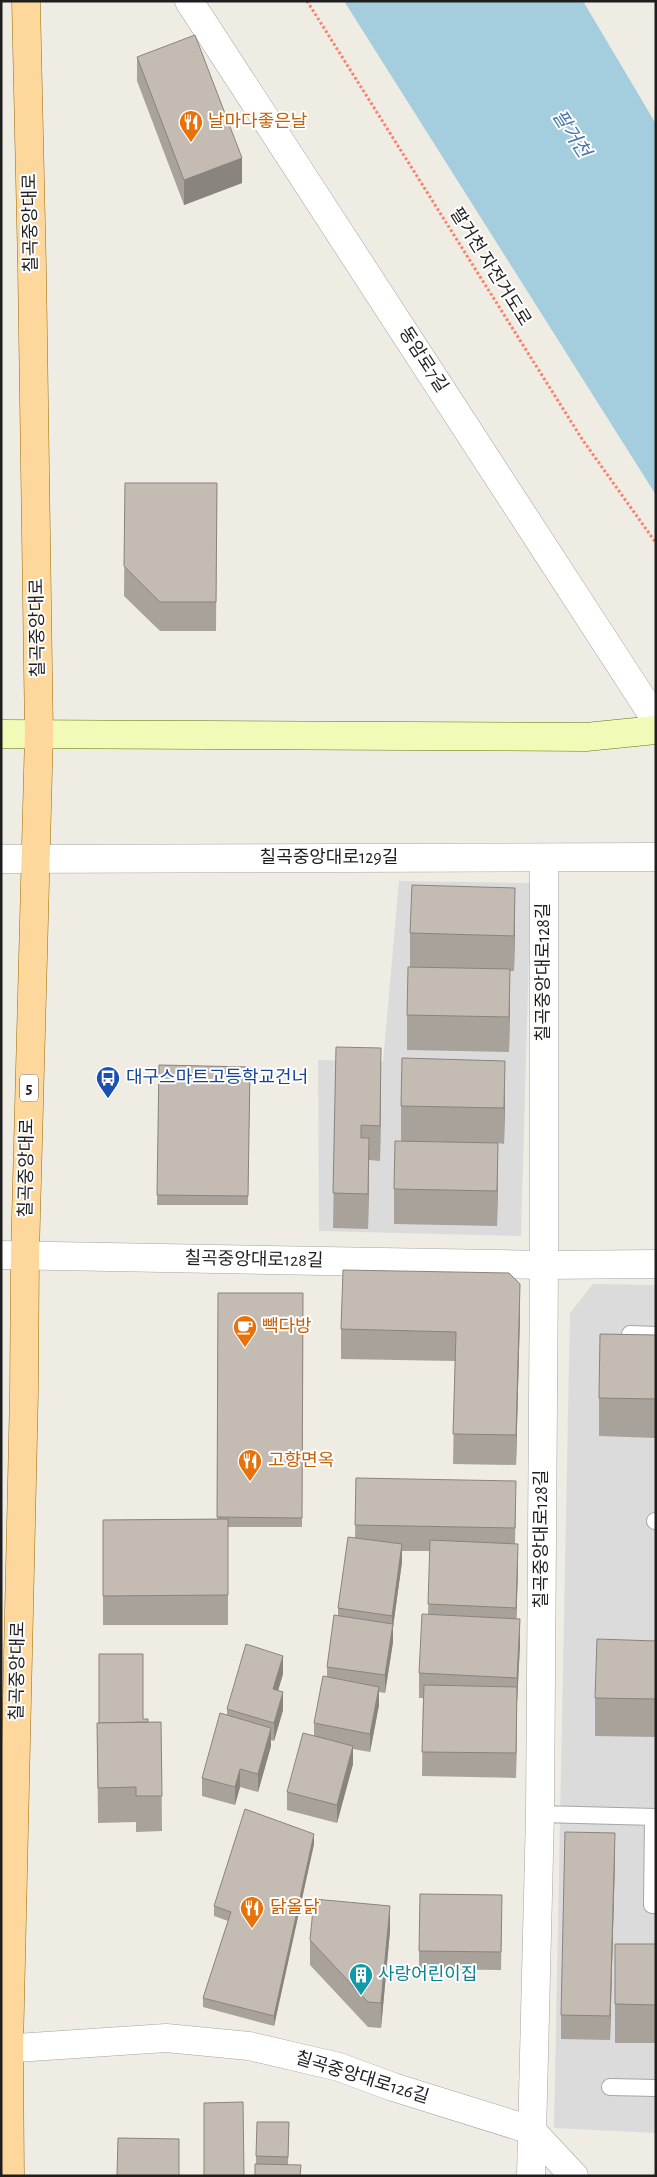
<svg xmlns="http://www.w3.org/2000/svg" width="657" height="2177" viewBox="0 0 657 2177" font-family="'Alegreya Sans','Noto Sans KR',sans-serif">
	<rect width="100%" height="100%" fill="#efece4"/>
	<!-- residential -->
	<g fill="#dcdbdb">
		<path d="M399 881 531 883 521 1236 319 1231 318 1060 383 1062Z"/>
		<path d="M593 1284 656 1285V2133L554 2128 570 1313Z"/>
	</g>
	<!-- water -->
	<path fill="#a4cedd" d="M344 1H583L656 124V495Z"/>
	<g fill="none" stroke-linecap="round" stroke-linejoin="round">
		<!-- service casing -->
		<g stroke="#a5a5a5" stroke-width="18">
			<g id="service">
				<path d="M630 1334 656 1335"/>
				<path d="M655 1521H656"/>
				<path d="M540 1814 656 1817"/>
				<path d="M653 1817 652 1905H656"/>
				<path d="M610 2087 656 2088"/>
			</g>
		</g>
		<!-- minor casing -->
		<g stroke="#a5a5a5" stroke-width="29">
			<g id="minor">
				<path d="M189 1 656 720"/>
				<path d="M1 859 656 857"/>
				<path d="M1 1255 544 1265 656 1264"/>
				<path d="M1 2049 166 2038 249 2046 339 2067 393 2087 531 2130 574 2176"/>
				<path d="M531 2176 540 1814 544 1265V859"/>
			</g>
		</g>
		<!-- secondary casing -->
		<g stroke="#657603" stroke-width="29">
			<path id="secondary" d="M1 734 586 737 656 730"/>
		</g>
		<!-- primary casing -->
		<g stroke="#986d00" stroke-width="29">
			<path id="primary" d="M10 2176 9 2049 24 1393 25 1255 39 734 32 267 26 1"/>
		</g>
		<!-- path -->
		<path stroke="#fb7f69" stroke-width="3" stroke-dasharray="2.5 2.5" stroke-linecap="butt" d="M307 1 582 439 656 543"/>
		<!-- service -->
		<use href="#service" stroke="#fff" stroke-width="16"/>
		<!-- minor -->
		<use href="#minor" stroke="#fff" stroke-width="28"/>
		<!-- secondary -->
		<use href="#secondary" stroke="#f3fab7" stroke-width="28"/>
		<!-- primary -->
		<use href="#primary" stroke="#fdd79b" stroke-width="28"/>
	</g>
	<!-- wall -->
	<g fill="#a9a29a">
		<path d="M137 57 242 183 184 205 137 81Z"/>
		<path d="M125 483H217L216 631H160L124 596Z"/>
		<path d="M515 923 514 971H510L509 1052 407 1050V1015L410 967V933Z"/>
		<path d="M336 1047 381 1083 380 1161 369 1160 368 1229 333 1228Z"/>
		<path d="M159 1065 250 1067 248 1205H157Z"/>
		<path d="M505 1096 504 1144 498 1143 497 1226 394 1224V1189L401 1141V1106Z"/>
		<path d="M218 1293H303L302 1527H228V1625H103V1520L217 1519Z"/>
		<path d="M520 1314 516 1465 453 1464 455 1361 341 1359V1329Z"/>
		<path d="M656 1335V1438L599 1436V1398Z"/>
		<path d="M356 1478 516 1505 515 1543 518 1568 516 1619 520 1644 517 1703 516 1778 422 1776 423 1698H419V1673L428 1614 430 1551H402V1562L393 1627V1642L385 1693 379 1692V1705L370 1752 353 1749V1764L337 1823 287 1810V1792L314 1736V1723L327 1677V1667L338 1616V1608L355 1538Z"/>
		<path d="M656 1641V1737L595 1736V1698Z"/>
		<path d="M283 1674 278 1691 283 1710 274 1741 271 1740V1746L258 1792 240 1787 235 1805 202 1796V1778L227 1715V1709Z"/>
		<path d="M143 1719 148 1722H161L162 1831 136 1832V1822L98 1823 97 1723Z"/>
		<path d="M314 1844 274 2026 203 2007V1998L228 1921 214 1916V1906Z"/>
		<path d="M615 1858 610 2040 561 2039V2015Z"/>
		<path d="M502 1913 501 1970 419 1969V1951Z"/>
		<path d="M390 1931 381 2028 368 2027 310 1965V1940Z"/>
		<rect x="615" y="1944" width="41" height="99"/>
		<path d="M289 2122 288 2165 256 2164V2156Z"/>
	</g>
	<!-- shaded-wall -->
	<g fill="#89847d">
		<path d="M242 158V183L184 205V180Z"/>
		<path d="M515 888V923L514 971V936Z"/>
		<path d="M510 969V1004L509 1052V1017Z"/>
		<path d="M381 1048V1083L380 1161V1126Z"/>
		<path d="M505 1061V1096L504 1144V1108Z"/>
		<path d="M369 1138V1173L368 1229V1194Z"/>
		<path d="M498 1143V1178L497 1226V1191Z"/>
		<path d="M520 1284V1314L516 1465V1435Z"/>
		<path d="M402 1544V1562L393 1627V1642L385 1693V1675L392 1630V1616Z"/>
		<path d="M518 1544V1568L516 1632V1608Z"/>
		<path d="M520 1619V1644L517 1703V1678Z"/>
		<path d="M283 1656V1674L273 1707V1689Z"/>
		<path d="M379 1687V1705L370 1752V1734Z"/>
		<path d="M517 1687V1712L516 1778V1753Z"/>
		<path d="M283 1692V1710L274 1741V1723Z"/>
		<path d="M271 1728V1746L258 1792V1774Z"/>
		<path d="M353 1746V1764L337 1823V1805Z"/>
		<path d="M240 1769V1787L235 1805V1787Z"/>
		<path d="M615 1833V1858L610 2040V2016Z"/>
		<path d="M314 1834V1844L274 2026V2016Z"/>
		<path d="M390 1906V1931L381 2028V2003Z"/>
	</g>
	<!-- building -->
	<g fill="#c4bcb3" stroke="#89847d">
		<path d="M195 35 242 158 184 180 137 57Z"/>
		<path d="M125 483H217L216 602H160L124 566Z"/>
		<path d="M412 885 515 888 514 936 410 933Z"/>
		<path d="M408 967 510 969 509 1017 407 1015Z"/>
		<path d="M336 1047 381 1048 380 1126 361 1125V1138H369L368 1194 333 1193Z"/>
		<path d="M402 1058 505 1061 504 1108 401 1106Z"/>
		<path d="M159 1065 250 1067 248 1196 157 1195Z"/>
		<path d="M395 1141 498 1143 497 1191 394 1189Z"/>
		<path d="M343 1270 509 1273 520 1284 516 1435 453 1434 456 1332 341 1329Z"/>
		<path d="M218 1293H303L302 1518 217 1517Z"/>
		<path d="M600 1334 656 1335V1399L599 1398Z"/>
		<path d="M356 1478 516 1481 515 1528 355 1525Z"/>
		<path d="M228 1519V1595L103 1596V1520Z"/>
		<path d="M348 1537 402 1544 392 1616 338 1608Z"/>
		<path d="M430 1540 518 1544 516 1608 428 1604Z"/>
		<path d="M422 1614 520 1619 517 1678 419 1673Z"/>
		<path d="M334 1615 393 1624 385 1675 327 1667Z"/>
		<path d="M597 1639 656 1641V1699L595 1698Z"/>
		<path d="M246 1644 283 1656 273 1689 283 1692 274 1723 227 1709Z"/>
		<path d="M99 1654H143V1719H148V1722L99 1723Z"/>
		<path d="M323 1676 379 1687 370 1734 314 1723Z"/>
		<path d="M424 1685 517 1687 516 1753 422 1752Z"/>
		<path d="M220 1713 271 1728 258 1774 240 1769 235 1787 202 1778Z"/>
		<path d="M161 1722 162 1796H136V1787L98 1788 97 1723Z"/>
		<path d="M303 1733 353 1746 337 1805 287 1792Z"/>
		<path d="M245 1809 314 1834 274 2016 203 1998 231 1912 214 1906Z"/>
		<path d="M565 1832 615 1833 610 2016 561 2015Z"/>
		<path d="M420 1894 502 1895 501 1952 419 1951Z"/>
		<path d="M314 1899 390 1906 381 2003 368 2002 310 1940Z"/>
		<path d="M615 1944H656V2005L615 2004Z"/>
		<path d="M243 2102 244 2176H204V2103Z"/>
		<path d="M257 2122H289L288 2157 256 2156Z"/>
		<path d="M118 2138 179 2139V2176H117Z"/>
		<path d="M255 2164 301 2165 300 2176H255Z"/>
	</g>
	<!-- icons -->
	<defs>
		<g id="restaurant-pin" transform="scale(1.25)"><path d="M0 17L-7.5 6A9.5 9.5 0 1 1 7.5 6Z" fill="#e8710a" stroke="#fff"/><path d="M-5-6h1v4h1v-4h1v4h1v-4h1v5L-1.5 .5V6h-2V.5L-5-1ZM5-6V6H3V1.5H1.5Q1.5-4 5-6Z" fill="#fff"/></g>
		<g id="bus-pin" transform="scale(1.25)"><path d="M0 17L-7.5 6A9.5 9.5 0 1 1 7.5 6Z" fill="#1a4fb4" stroke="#fff"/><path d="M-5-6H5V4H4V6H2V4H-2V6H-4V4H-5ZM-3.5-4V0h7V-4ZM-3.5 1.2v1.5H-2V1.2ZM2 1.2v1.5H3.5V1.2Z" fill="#fff"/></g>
		<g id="cafe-pin" transform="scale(1.25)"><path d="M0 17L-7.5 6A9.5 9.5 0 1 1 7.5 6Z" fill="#e8710a" stroke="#fff"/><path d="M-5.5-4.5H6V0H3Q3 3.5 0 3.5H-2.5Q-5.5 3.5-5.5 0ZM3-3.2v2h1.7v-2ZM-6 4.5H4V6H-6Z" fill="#fff"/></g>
		<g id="building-pin" transform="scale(1.25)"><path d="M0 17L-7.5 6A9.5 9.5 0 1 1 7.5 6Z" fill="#0f9aa8" stroke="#fff"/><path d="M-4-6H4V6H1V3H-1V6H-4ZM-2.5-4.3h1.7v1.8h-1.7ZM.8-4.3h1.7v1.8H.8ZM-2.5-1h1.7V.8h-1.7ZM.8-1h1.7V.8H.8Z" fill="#fff"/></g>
	</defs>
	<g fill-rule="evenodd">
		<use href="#restaurant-pin" x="191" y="122"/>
		<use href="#bus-pin" x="108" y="1078"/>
		<use href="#cafe-pin" x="245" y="1327"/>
		<use href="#restaurant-pin" x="250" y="1461"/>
		<use href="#restaurant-pin" x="252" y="1908"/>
		<use href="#building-pin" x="361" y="1975"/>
	</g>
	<g text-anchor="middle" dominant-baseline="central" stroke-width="4" stroke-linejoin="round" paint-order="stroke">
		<!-- shield labels -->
		<rect fill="#fff" stroke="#626262" stroke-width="1" x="20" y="1074.5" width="18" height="27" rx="4"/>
		<g font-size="16" font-weight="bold" fill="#1e1e1e">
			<text x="29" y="1088">5</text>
		</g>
		<!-- food labels -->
		<g font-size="18" fill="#c56008" stroke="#fff" text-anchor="start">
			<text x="208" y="122">날마다좋은날</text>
			<text x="262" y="1327">빽다방</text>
			<text x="268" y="1461">고향면옥</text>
			<text x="270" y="1908">닭올닭</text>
		</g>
		<!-- street labels -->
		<g font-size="18" fill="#1e1e1e" stroke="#fff">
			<text transform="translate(31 223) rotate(-91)">칠곡중앙대로</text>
			<text transform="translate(490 267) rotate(58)">팔거천 자전거도로</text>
			<text transform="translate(423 360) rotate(57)">동암로7길</text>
			<text transform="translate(38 628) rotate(-91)">칠곡중앙대로</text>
			<text x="329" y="858">칠곡중앙대로129길</text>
			<text transform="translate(544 972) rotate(-90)">칠곡중앙대로128길</text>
			<text transform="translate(27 1168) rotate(-89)">칠곡중앙대로</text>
			<text transform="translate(254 1260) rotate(1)">칠곡중앙대로128길</text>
			<text transform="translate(542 1539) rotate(-90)">칠곡중앙대로128길</text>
			<text transform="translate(18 1671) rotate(-89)">칠곡중앙대로</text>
			<text transform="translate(362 2078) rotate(17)">칠곡중앙대로126길</text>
		</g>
		<!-- transit labels -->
		<g font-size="18" fill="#164399" stroke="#fff" text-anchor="start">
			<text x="126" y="1078">대구스마트고등학교건너</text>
		</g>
		<!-- culture labels -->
		<g font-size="18" fill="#0d838f" stroke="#fff" text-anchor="start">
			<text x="378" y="1975">사랑어린이집</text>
		</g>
		<!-- water labels -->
		<g font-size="19" font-style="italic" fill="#4977af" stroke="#fff">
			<text transform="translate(571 134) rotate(57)">팔거천</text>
		</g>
	</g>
	<!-- border -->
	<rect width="657" height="2177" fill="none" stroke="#1e1e1e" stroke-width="5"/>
</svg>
